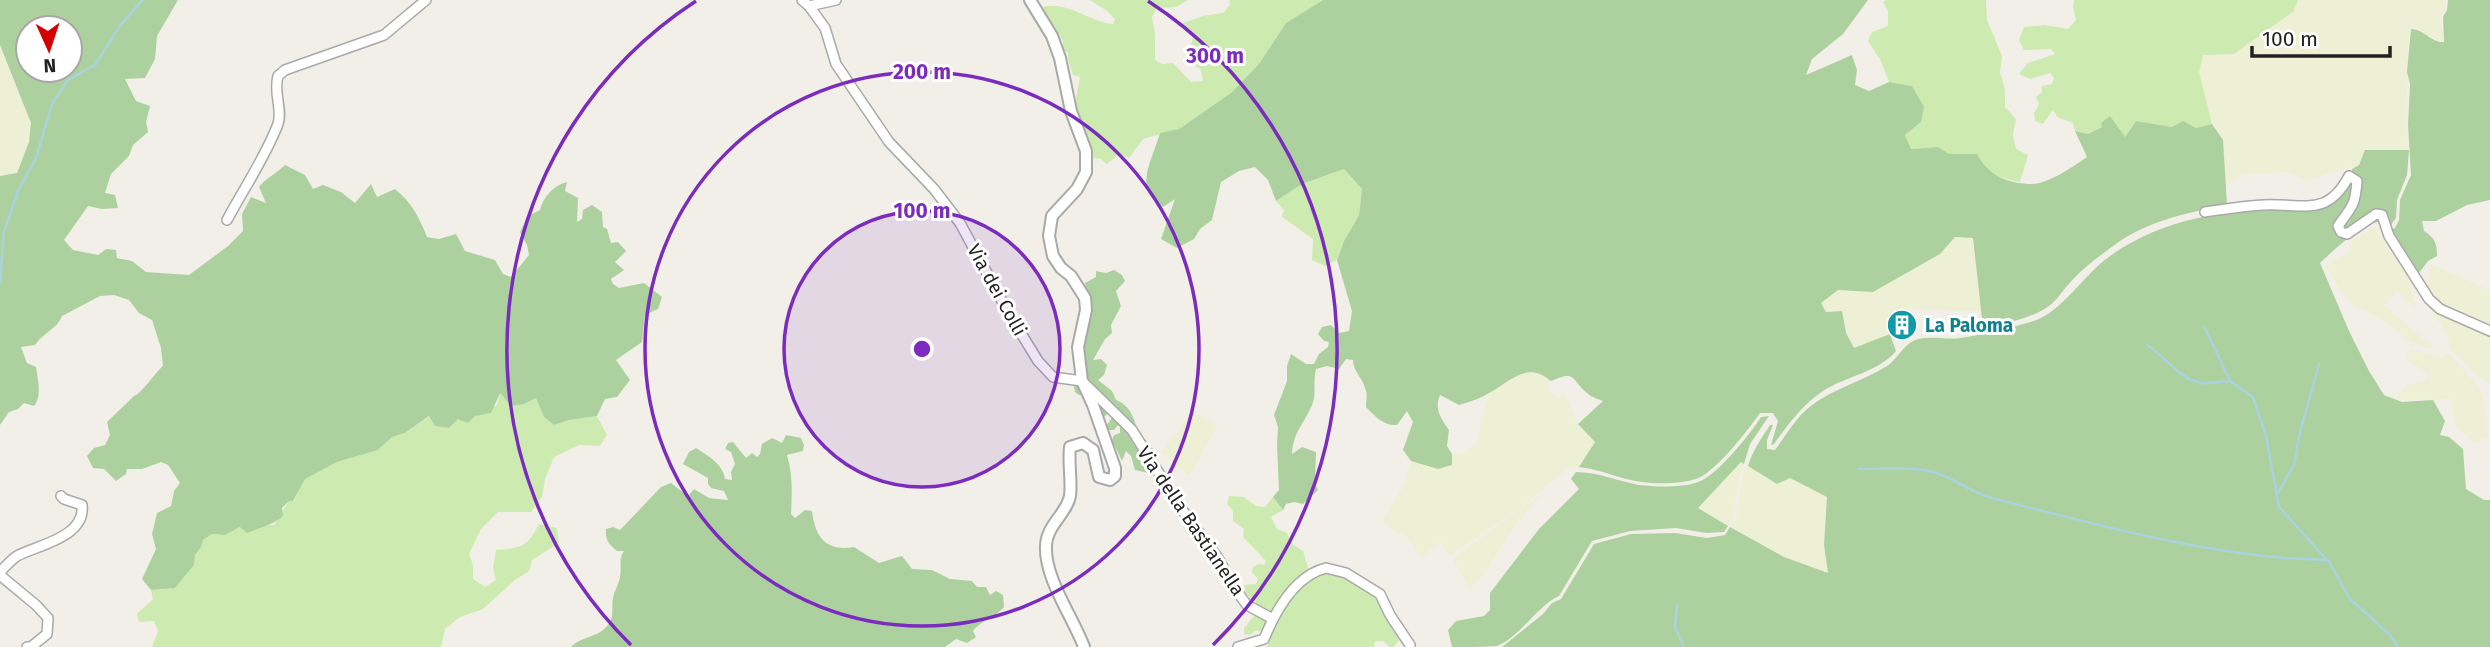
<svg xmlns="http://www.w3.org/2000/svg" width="2490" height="647" viewBox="0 0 2490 647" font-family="'Fira Sans',sans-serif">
	<rect width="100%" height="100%" fill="#f2efe9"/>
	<!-- farmland -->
	<g fill="#eef0d5">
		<path d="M2298 0H2446V9L2441 17 2443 40 2431 38 2416 28H2409L2406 125 2409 150H2365L2359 165 2307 180 2287 172 2242 174 2224 187 2223 140 2212 124 2199 72 2203 55 2234 54 2293 13Z"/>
		<path d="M0 45 31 123 29 141 22 163 17 174 5 177 0 176Z"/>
		<path d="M2374 227 2411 282 2412 295 2417 308 2397 292 2384 305 2433 347 2425 348 2408 340 2378 317 2355 306 2341 291 2325 265 2351 251 2349 243Z"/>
		<path d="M1955 237 1973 238 1982 311 1894 309 1890 334 1854 349 1846 333 1826 313 1821 302 1838 290 1873 292 1940 254Z"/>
		<path d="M2430 264 2490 290V328L2441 307 2427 294Z"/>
		<path d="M2424 299 2490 334V382L2479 377 2450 349 2448 336Z"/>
		<path d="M2411 349 2433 356 2442 357 2448 353 2476 384 2484 400 2488 438 2474 442 2454 425 2451 399 2405 400 2396 397 2407 385 2426 381 2427 373 2406 359Z"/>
		<path d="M1523 373H1541L1551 381 1548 388 1557 397 1565 394 1578 424 1595 442 1579 467 1569 468 1521 507 1450 556 1440 542 1422 557 1402 531 1398 534 1382 521 1404 485 1411 461 1438 469 1452 465V454H1464L1476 444 1484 410 1491 392Z"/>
		<path d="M1193 412 1217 426 1189 476 1161 452Z"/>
		<path d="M1741 461 1744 464 1740 474 1733 519 1728 526 1697 509Z"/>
		<path d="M1747 465 1777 484 1790 478 1827 497 1824 545 1829 574 1784 557 1730 527 1736 520 1743 475Z"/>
		<path d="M1542 493 1513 529 1487 570 1470 589 1452 559Z"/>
	</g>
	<!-- grass -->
	<g fill="#cdebb0">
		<path d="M1090 0H1188L1176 7 1157 8 1152 17 1155 34V60L1162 64 1173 63 1191 82 1203 81 1200 69 1187 60 1193 37 1178 25 1203 16 1223 13 1230 5 1229 0H1323L1286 23 1259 64 1232 92 1179 129 1143 139 1129 158 1119 154 1107 164 1101 159 1093 158 1074 110 1080 77 1073 75 1068 59V53L1063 49V41L1055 27 1051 26 1049 17 1042 12V7C1068 0 1089 22 1113 24L1115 19 1107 11Z"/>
		<path d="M1886 0H1986L1987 20 2002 56 2000 72 2005 90V107L2016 119 2013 134 2016 149 2028 155 2020 182C1999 178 1987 173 1976 154H1948L1938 147 1911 149 1905 135 1921 122 1912 86 1889 82 1880 59 1868 41 1872 32 1888 26V11L1883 2Z"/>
		<path d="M2074 0H2298L2293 12 2234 54 2203 55 2199 72 2212 124 2196 128 2184 122 2172 127 2136 121 2125 137 2102 127 2087 134 2075 131 2073 123 2057 117 2053 110 2043 124 2035 121 2034 113 2039 104 2036 97 2042 92V86L2052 84 2054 78 2050 73 2030 79 2019 74 2028 63 2055 54 2051 49 2024 50 2019 40 2024 27 2045 25 2068 29 2076 20 2073 7Z"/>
		<path d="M1344 169 1362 189 1359 215 1344 241 1337 260 1325 266 1312 260 1313 239 1282 217 1284 210 1276 201 1302 184Z"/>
		<path d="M500 392 524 404 536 398 544 417 554 425 569 420 597 416 607 435 600 446 579 445 554 457 545 479 542 497 531 512H498L481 529 469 554 473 565V579L485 587 496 580 493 568 496 550C522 548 527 547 539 524L557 528 559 543 532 560 529 571 515 580 483 609 460 617 445 629 441 647H152L158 631 154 621 139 622 137 614 153 599 151 590 175 588 194 565 195 555 201 547 203 540 212 534 225 535 240 527 274 525 289 501H294L304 479 337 462 378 450 392 437 405 433 430 416 435 426 449 428 458 419 475 416 497 405Z"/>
		<path d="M1229 496 1244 497 1256 506 1265 507 1273 497 1283 510 1271 517 1277 529 1287 533 1292 544 1303 551 1309 571 1264 631H1255L1250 635 1244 634V628L1256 614V602L1246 594 1244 585 1256 584 1258 579 1252 572 1253 567 1258 564 1264 565 1266 561 1243 537 1244 529 1233 521V511L1227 504Z"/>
		<path d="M1326 571 1344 575 1381 600 1399 640 1394 647H1390L1383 641H1375L1374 647H1267C1277 621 1285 602 1307 584 1313 578 1318 573 1326 571Z"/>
	</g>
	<!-- forest -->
	<g fill="#add19e" fill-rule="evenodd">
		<path d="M0 0H178L157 36 155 59 145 78 125 79 136 101 150 106 146 122 148 132 133 145 129 156 111 174 105 193 115 195 118 208 102 209 88 206 64 240 73 250 98 255 106 249 116 250 117 258 132 261 146 272 189 275 228 246 243 231 242 214 251 197 266 203 259 187C267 177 276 174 285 165L305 175 313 189 323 185 341 192 355 203 371 184 377 197 395 189C412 203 419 217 427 237L439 239 456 234 465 251 495 260 503 274 511 277 529 255 527 245 520 232 528 216 540 210C543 197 554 185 567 182L565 191 578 198 577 222 582 219 583 210 592 205 602 212 603 227 607 229 611 243 618 242 626 251 615 262 624 270 611 279 613 284 619 288 644 283 662 297 658 309 645 315 642 342 616 360 630 380 617 397 605 399 597 416 569 420 554 425 544 417 536 398 524 404 511 406 500 393 491 413 475 416 468 423 458 419 449 428 435 426 429 416 405 433 392 437 378 450 337 462 305 479 293 501H289L282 508 283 516C272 526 260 527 247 533L240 527 225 535 212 534 203 540 201 547 195 555 194 565 175 588 151 590 142 579 156 549 152 534 157 513 171 506 174 491 180 483 168 465 161 462 142 469H127L126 474 116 481 104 469 93 468 87 456 94 448 105 445 110 435 107 422 134 396C142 393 154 374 163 366L161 348 152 320 139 313 129 300 114 295 100 296 62 316C58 328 43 333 35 345L21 347 27 363 36 367C38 379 42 397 34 406L24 403 18 409 9 412 0 425V176L17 173 29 142 31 123 0 45ZM28 28H70V70H28Z"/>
		<path d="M1323 0H1868L1843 34 1812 59 1806 75 1852 55 1857 70 1855 85 1869 91 1889 82 1912 86 1924 107 1921 122 1905 135 1911 149 1938 147 1949 154H1977C1988 175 2008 184 2032 184 2048 184 2074 166 2087 157L2075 131 2088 134 2102 127 2101 123 2110 116 2125 137 2136 121 2172 127 2183 121 2196 128 2212 124 2223 140 2227 205C2190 212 2152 220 2120 241 2102 254 2081 269 2067 286 2061 293 2057 300 2049 306 2031 319 2006 323 1983 328L1973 238 1955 237 1940 254 1873 292 1838 290 1821 303 1826 312 1842 311 1846 333 1854 348 1890 334 1896 351C1877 373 1846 376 1823 391 1802 405 1788 425 1774 444L1771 445 1778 421 1773 413H1760C1748 430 1715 473 1696 479 1680 484 1659 484 1642 482 1621 480 1601 469 1579 467L1595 442 1578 424 1603 401C1598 399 1591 397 1587 393 1570 379 1577 370 1551 381 1527 361 1512 380 1491 392 1481 398 1470 402 1459 405L1440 395C1434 409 1441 418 1449 430L1447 446 1452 454V465L1438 469 1411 461 1403 450 1413 422 1407 411 1397 425C1383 426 1375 416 1366 407 1366 400 1368 394 1365 388 1362 377 1353 371 1353 360L1346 359 1339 369 1327 366 1316 369C1313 381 1316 394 1313 402 1306 422 1293 431 1292 454L1302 447 1316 452 1315 483 1318 490 1303 504 1294 502 1286 504 1283 510 1273 497 1279 490 1277 445 1278 427 1274 415 1287 381V366L1291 354 1306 364H1314L1319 354 1328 347 1329 342 1324 341 1318 334 1322 327 1331 325 1339 333 1349 331 1352 311 1337 260 1344 241 1359 215 1362 189 1344 169 1302 184 1276 201 1268 180 1255 167 1239 171 1221 182 1212 220 1200 229 1194 239 1177 248 1161 239 1175 199 1163 207C1132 190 1152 161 1160 133L1179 129 1232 92 1259 64 1286 23Z"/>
		<path d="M2448 0H2490V200L2467 205 2436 221H2422L2424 231C2435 238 2437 243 2437 256L2428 261 2419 273 2400 262 2378 222C2361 224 2333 251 2320 263L2349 331 2369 371 2384 395 2402 402 2433 400 2445 421 2440 435 2449 437 2463 449 2466 489 2484 500H2490V647H1502L1543 614 1552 603 1561 599 1594 544 1631 534 1675 533 1707 538 1725 535 1730 527 1784 557 1828 573 1824 545 1827 497 1790 478 1777 484 1748 466C1753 450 1761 439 1770 425H1773L1767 440V449L1775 450C1786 435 1797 416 1812 405 1835 388 1863 381 1887 366 1899 358 1904 342 1919 339 1933 336 1948 340 1961 338 1985 334 2011 328 2034 321 2063 311 2083 275 2110 256 2176 209 2251 210 2328 204L2349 178 2355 182 2354 195 2339 234 2381 216 2387 232 2395 228 2399 220 2400 200 2411 175 2408 125 2410 84 2407 72 2411 29C2424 29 2431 43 2444 42L2443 17 2447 10Z"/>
		<path d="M2365 150H2409L2407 175 2397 200 2396 218 2389 228 2383 214 2347 232 2340 226 2357 196 2351 175 2352 169 2359 165Z"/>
		<path d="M1114 270 1122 275 1125 281 1116 291 1121 306 1111 325 1112 333 1105 339 1093 360 1101 359 1107 365 1104 375 1098 380 1112 391 1116 400C1132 406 1134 420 1139 434L1134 440 1135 443 1139 445 1145 439 1153 449 1150 458 1152 469 1149 473 1135 470 1131 456 1126 451 1122 461 1112 440 1114 435 1120 433V427L1118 425 1114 430H1107L1106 426 1112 418 1109 412 1102 419 1098 411 1100 408 1097 405 1098 402 1087 392 1079 395 1075 392 1073 382 1086 367 1083 361V311L1080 304 1089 298 1085 283 1096 277V271L1106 273Z"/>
		<path d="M1769 416 1750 444 1744 464 1741 462 1698 508 1728 526 1724 532 1706 533 1676 528 1630 531 1592 541 1559 596C1538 605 1519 638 1497 646 1488 647 1463 647 1452 647L1448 630 1456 621 1484 616 1490 610V593L1503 576 1539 529 1579 489 1571 479 1576 472C1598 472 1617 481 1639 485 1657 487 1681 488 1698 482 1717 476 1750 434 1761 417Z"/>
		<path d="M786 435 801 438 804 445 803 451 787 455C793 475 792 494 791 514L795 518 805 510 812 511C815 537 826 552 854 547L879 563 902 556 912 569 932 570 950 579 972 581 977 587H986L990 595 996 591 1003 595 1004 607C995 618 981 620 973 631L976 637 967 643 956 639 945 647H571C581 636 598 638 608 625 615 617 611 607 613 598 614 591 619 584 620 577 622 567 618 559 624 551H617C609 544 605 540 606 529L613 527 620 530 661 487 671 483 688 496 694 489 709 498 728 500 724 491 711 488 708 484V478L683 464 689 452 696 448C708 456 723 464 725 479L732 480 731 472 735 464 731 452 725 449 728 443 733 442 746 458 752 453 757 457 760 454 762 444 772 438 782 443Z"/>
	</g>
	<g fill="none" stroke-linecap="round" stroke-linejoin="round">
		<!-- stream -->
		<g stroke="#aad3df" stroke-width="2.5">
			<path d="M0 283 4 232 18 191 36 158 52 104 68 80 96 64 121 24 143 0"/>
			<path d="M2204 326 2230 381 2253 397 2266 436 2279 507 2327 560"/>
			<path d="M2147 345C2165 356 2178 379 2202 383 2210 384 2222 381 2230 381"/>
			<path d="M1859 469C1881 469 1907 466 1929 471 1951 475 1970 493 1992 498 2098 525 2219 559 2328 560L2350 599 2390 635 2398 647"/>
			<path d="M2278 493 2294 465 2300 432 2319 364"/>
			<path d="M1677 605 1675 627 1684 647"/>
		</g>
		<!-- minor casing -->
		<g stroke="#a9a9a9" stroke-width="12">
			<g id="minor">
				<path d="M802 0 809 6 825 28 836 64 889 142 934 189 960 223 1008 312 1038 361 1053 377 1082 381 1132 430 1180 507 1216 555 1241 597 1247 605 1273 619"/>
				<path d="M809 6 836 0"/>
				<path d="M2205 212C2225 209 2244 206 2264 205 2303 203 2327 218 2349 176L2357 181C2355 207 2352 206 2338 226L2341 232 2347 234 2376 214 2382 215 2389 236 2429 299 2440 309 2490 331"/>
				<path d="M227 220C244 188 265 158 278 124 283 109 273 94 278 76L285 70 384 35 426 0"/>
				<path d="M27 647H31L47 634 48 618 36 605 1 576V571C6 566 11 560 17 556 38 545 86 537 82 505L64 499 61 496"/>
				<path d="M1238 647 1264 639C1275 612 1294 576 1326 568L1346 573 1380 594 1390 615 1410 645"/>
			</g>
		</g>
		<!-- tertiary casing -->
		<g stroke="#a9a9a9" stroke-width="14">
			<path id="tertiary" d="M1030 0 1052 36 1060 58 1071 111 1086 151V172L1077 189 1052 216 1049 236 1053 256 1061 268 1071 276 1085 298 1086 310 1078 347 1082 381 1093 405 1115 468V476L1110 480 1099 477 1093 450 1083 443 1070 447C1068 463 1072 481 1070 496 1067 513 1047 525 1046 545 1044 578 1073 617 1084 647"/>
		</g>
		<!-- minor -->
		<use href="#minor" stroke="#fff" stroke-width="9"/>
		<!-- tertiary -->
		<use href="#tertiary" stroke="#fff" stroke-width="10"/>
	</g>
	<!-- distance rings -->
	<circle cx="922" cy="349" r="138" fill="#7b2cbf" fill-opacity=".12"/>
	<g fill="none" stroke="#7b2cbf" stroke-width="3.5">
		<circle cx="922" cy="349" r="138"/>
		<circle cx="922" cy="349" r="277"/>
		<path d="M631 645A415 415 0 0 1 696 1M1148 1A415 415 0 0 1 1213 645"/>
	</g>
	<!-- icons -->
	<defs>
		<g id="building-disc" transform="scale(1.575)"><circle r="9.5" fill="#0f9aa8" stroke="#fff"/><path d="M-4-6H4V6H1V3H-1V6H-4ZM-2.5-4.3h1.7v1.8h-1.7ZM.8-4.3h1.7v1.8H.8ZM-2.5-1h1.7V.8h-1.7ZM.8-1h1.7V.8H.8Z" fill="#fff"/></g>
	</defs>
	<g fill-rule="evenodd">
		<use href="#building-disc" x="1902" y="325"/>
	</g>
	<g text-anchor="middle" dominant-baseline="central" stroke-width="6" stroke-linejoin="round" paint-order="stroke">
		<!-- street labels -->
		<g font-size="19" fill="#222" stroke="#fff">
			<text transform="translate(997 290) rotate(61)">Via dei Colli</text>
			<text transform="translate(1191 521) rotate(56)">Via della Bastianella</text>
		</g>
		<!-- culture labels -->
		<g font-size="19" font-weight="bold" fill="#0d838f" stroke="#fff" text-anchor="start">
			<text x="1925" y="325">La Paloma</text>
		</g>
	</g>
	<circle cx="922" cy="349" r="10" fill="#7b2cbf" stroke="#fff" stroke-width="3.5"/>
	<g font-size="21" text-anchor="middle" font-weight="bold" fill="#7b2cbf" stroke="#fff" stroke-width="6" stroke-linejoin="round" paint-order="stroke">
		<text x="1215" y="63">300 m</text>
		<text x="922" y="79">200 m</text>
		<text x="922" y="218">100 m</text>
	</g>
	<!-- north arrow -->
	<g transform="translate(49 49) rotate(177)"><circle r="33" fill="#ffffff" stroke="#a7a7a7" stroke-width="2"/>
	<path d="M0-5L12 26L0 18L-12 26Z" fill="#d40000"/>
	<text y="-10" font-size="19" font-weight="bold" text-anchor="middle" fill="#222222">N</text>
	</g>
	<!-- scale -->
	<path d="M2252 46v10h138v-10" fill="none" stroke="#222222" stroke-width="3.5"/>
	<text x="2262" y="46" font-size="21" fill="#222222" stroke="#ffffff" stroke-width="5" paint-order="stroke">100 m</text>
</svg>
